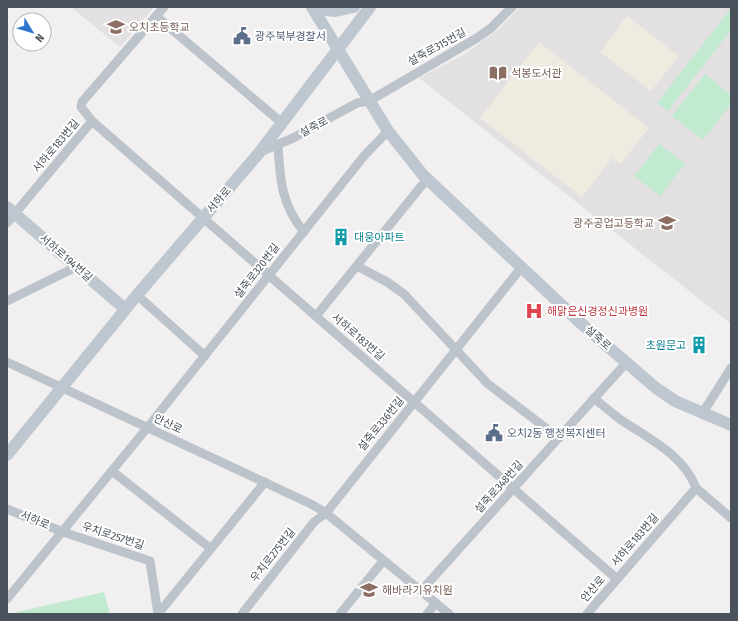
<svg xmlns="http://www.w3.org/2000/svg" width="738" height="621" viewBox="0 0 738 621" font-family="'Fira Sans Condensed','Noto Sans KR',sans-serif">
	<rect width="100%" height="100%" fill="#f1efef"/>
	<!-- education -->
	<g fill="#e2e0e0">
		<path d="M71 7H154L120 47Z"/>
		<path d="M520 7H731V324L419 78 465 54 500 28Z"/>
	</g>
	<!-- green -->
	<g fill="#c2ead1">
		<path d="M731 8V30L668 111 657 103Z"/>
		<path d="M705 74 731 95V104L703 140 672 116Z"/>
		<path d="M659 144 685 164 660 196 634 176Z"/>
		<path d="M104 592 110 614H13V613Z"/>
	</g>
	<!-- sand -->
	<g fill="#f0ebe1">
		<path d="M627 16 679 56 651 91 600 52Z"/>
		<path d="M539 42 649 128 620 164 612 158 582 197 480 118Z"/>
	</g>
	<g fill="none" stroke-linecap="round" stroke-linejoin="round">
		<!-- street -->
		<g stroke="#bcc3ca" stroke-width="9">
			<path d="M156 16 282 123"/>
			<path d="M92 121 81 107 82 102 164 7"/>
			<path d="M278 145C280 179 281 204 304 232"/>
			<path d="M260 152 293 138 357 103 369 101 477 38 491 28 512 7"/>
			<path d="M7 223 92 121 617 579"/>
			<path d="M357 266 387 282 404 294 488 384 559 438"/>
			<path d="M137 295 205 356"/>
			<path d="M7 301 76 267"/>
			<path d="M316 316 427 179"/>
			<path d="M7 362 311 504 326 513 449 614"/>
			<path d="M594 398C603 406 612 413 621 420 648 438 684 455 696 488"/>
			<path d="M702 414 731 368"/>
			<path d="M112 471 210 548"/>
			<path d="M696 488 731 518"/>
			<path d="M7 509 63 532 150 561 158 614"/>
			<path d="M421 591 626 363"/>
			<path d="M7 599 147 428 364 156 388 131"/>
			<path d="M158 614 265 482"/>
			<path d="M242 614 314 522 326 513 521 268"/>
			<path d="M340 614 383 561"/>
			<path d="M427 614 436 603"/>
			<path d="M587 614 696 488"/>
		</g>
		<!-- secondary -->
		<g stroke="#bec7d0" stroke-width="12">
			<path d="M312 7 388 131 423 175 585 327 656 388 675 401 731 425"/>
			<path d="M313 8 335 11 354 7"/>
			<path d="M7 207 125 309"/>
			<path d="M7 455 137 295 259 153 370 7"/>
		</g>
	</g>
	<!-- icons -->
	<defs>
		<g id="school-bare" transform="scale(1.38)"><path d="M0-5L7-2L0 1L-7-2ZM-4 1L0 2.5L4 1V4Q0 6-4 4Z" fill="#8d6e63" stroke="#fff" stroke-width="2.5" paint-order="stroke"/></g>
		<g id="civic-bare" transform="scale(1.38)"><path d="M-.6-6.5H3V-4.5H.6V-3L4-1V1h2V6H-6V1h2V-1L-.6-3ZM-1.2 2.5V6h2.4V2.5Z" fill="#5c6f8a" stroke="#fff" stroke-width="2.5" paint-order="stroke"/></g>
		<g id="library-bare" transform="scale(1.38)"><path d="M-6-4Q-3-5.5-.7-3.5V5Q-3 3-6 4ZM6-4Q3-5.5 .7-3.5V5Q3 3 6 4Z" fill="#8d6e63" stroke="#fff" stroke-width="2.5" paint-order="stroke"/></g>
		<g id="building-bare" transform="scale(1.38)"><path d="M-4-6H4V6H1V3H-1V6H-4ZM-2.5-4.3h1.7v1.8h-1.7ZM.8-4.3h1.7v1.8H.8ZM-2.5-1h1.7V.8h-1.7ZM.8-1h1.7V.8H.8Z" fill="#0f9aa8" stroke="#fff" stroke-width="2.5" paint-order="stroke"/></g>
		<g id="hospital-bare" transform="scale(1.38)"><path d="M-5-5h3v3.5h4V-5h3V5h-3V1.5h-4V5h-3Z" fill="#e0444e" stroke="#fff" stroke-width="2.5" paint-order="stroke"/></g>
	</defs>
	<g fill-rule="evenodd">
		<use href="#school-bare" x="116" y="27"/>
		<use href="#civic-bare" x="242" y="36"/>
		<use href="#library-bare" x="498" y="73"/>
		<use href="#school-bare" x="667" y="223"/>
		<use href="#building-bare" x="341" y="237"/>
		<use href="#hospital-bare" x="534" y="311"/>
		<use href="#building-bare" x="699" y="345"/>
		<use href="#civic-bare" x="494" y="433"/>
		<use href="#school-bare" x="369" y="590"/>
	</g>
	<g text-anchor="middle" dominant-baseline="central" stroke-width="4" stroke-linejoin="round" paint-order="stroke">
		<!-- education labels -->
		<g font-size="11" fill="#785e54" stroke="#fff" text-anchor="start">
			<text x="129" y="27">오치초등학교</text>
			<text x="511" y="73">석봉도서관</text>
			<text x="654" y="223" text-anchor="end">광주공업고등학교</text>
			<text x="382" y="590">해바라기유치원</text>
		</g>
		<!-- service labels -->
		<g font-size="11" fill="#4e5e75" stroke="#fff" text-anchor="start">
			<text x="255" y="36">광주북부경찰서</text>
			<text x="507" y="433">오치2동 행정복지센터</text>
		</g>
		<!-- street labels -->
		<g font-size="11" fill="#49525a" stroke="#fff">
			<text transform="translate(437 47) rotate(-29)">설죽로315번길</text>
			<text transform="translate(314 127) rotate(-28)">설죽로</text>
			<text transform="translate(56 146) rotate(-50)">서하로183번길</text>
			<text transform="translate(219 200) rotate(-49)">서하로</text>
			<text transform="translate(66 258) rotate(41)">서하로194번길</text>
			<text transform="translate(257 271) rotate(-52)">설죽로320번길</text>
			<text transform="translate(358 337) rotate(41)">서하로183번길</text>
			<text transform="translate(598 338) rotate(41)">설죽로</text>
			<text transform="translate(168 424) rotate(25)">안산로</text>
			<text transform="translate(381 424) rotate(-51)">설죽로336번길</text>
			<text transform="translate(499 487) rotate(-48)">설죽로348번길</text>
			<text transform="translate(35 520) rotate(23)">서하로</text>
			<text transform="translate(113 536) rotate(18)">우치로257번길</text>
			<text transform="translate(635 540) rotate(-49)">서하로183번길</text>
			<text transform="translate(273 555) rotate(-52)">우치로275번길</text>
			<text transform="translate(593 589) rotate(-49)">안산로</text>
		</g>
		<!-- culture labels -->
		<g font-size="11" fill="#0d838f" stroke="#fff" text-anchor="start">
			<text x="354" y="237">대웅아파트</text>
			<text x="686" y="345" text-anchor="end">초원문고</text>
		</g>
		<!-- health labels -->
		<g font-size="11" fill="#be3a42" stroke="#fff" text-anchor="start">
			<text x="547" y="311">해맑은신경정신과병원</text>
		</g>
	</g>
	<!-- border -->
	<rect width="738" height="621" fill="none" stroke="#49525a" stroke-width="16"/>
	<!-- north arrow -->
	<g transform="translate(32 32) rotate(128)"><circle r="19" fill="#ffffff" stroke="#b6babd"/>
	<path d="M0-3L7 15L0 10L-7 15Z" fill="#2d74cc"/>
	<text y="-6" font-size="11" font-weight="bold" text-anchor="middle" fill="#49525a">N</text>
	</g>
</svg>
